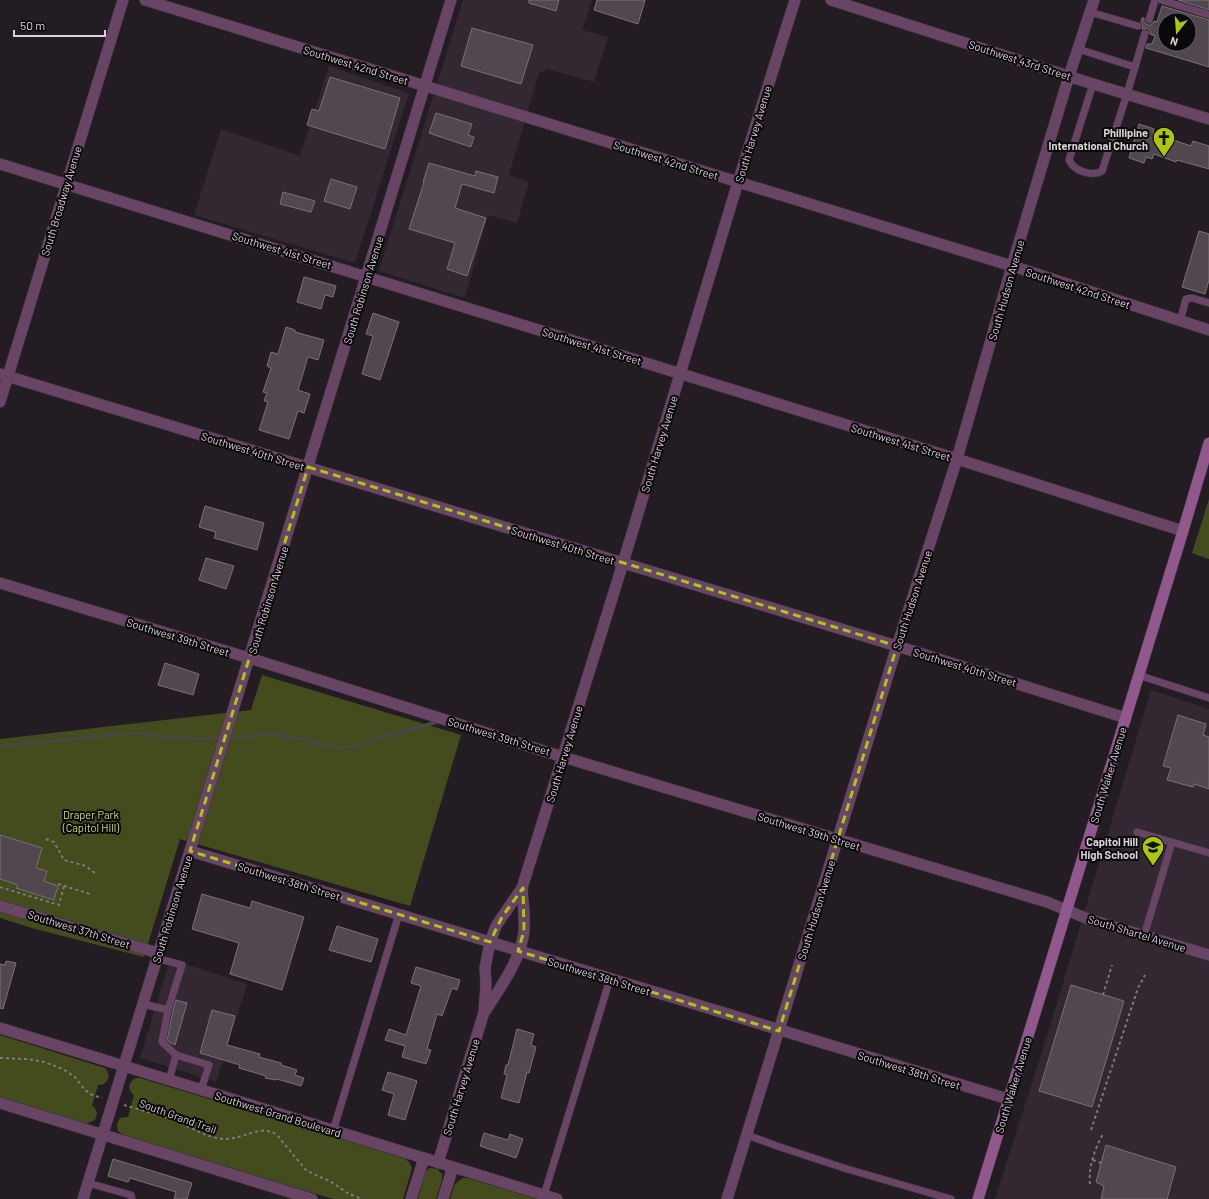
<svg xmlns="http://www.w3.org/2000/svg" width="1209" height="1199" viewBox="0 0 1209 1199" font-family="Barlow,sans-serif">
	<rect width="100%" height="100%" fill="#241c23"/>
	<!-- built -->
	<g fill="#332732">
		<path d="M463 0H592L582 30 608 37 594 82 547 69 539 73 509 175 529 182 517 223 488 215 465 298 379 271Z"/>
		<path d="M329 66 409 93 355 263 194 215 221 129 300 156Z"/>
		<path d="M1151 690 1209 709V1199H995L1050 1026Z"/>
		<path d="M170 959 247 984 216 1082 140 1058Z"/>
	</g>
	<!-- green -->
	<g fill="#444c1e">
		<path d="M1209 499V559L1192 553Z"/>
		<path d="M262 675 461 735 410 906 180 839 144 957 32 928 0 918V739L251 710Z"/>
		<path d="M0 1035 105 1068C110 1073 110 1079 104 1084L98 1085 92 1106 95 1108 97 1113 95 1120 88 1123H84L0 1097Z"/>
		<path d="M136 1078H140L404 1158 409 1162 412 1168 403 1199H333L123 1135 118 1131 117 1124 120 1118 128 1117 134 1095C127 1090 128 1082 136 1078Z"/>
		<path d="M431 1168 437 1169 442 1174V1180L436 1199H418L425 1173 428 1169Z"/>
		<path d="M463 1178H468L537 1199H450L455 1184Z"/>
	</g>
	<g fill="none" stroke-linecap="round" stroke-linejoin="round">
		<!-- stream -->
		<path stroke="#484841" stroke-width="3.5" d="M0 746 95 737H103L108 735 141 733 172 738 182 737 203 740 209 738H229L235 737H251L260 734H274L305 740 320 744 342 748 359 746 376 738 402 732 437 722"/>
	</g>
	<!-- building -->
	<g fill="#50474f" stroke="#7a7079" fill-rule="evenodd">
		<path d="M529 0H559L556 11 529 3Z"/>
		<path d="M597 0H645L638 24 594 10Z"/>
		<path d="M1178 0H1209V10Z"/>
		<path d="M1162 6 1209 20V67L1146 48 1147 44H1152L1155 36 1150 34V31L1147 28 1142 29 1143 25 1141 22 1142 18H1144V22L1147 25H1151L1154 21 1157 22ZM1165 20H1189V44H1165Z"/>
		<path d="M472 28 533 45 521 84 461 66Z"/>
		<path d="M330 77 400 98 385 149 307 125 312 109 319 111Z"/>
		<path d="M436 113 472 124 468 135 474 137 471 147 429 133Z"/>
		<path d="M1139 124 1154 129 1153 133 1191 146 1193 141 1209 146V169L1177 160 1176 162 1154 154 1152 159 1146 157 1144 163 1129 158Z"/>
		<path d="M429 163 475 176 476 171 498 177 494 193 462 184 455 208 486 218 467 276 447 269 455 243 409 229 424 182H423Z"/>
		<path d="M331 179 357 187 350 209 324 201Z"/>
		<path d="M283 192 315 201 311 212 280 204Z"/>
		<path d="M1199 231 1209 234V280L1205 294 1182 287Z"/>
		<path d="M304 277 336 286 333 297 325 295 321 309 297 302Z"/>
		<path d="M373 313 399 322 380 380 362 374 373 336 366 334Z"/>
		<path d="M286 327 295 330V332L324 340 318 360 308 357 298 390 310 394 304 413 298 411 289 439 259 430 268 402 264 401 267 393 263 392 271 368 267 366 271 352 278 354Z"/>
		<path d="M205 506 264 523 257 550 214 538 216 532 199 527Z"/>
		<path d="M206 558 234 566 226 589 199 580Z"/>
		<path d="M165 663 199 674 193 695 158 685Z"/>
		<path d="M1178 715 1206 724 1203 735 1209 737V789L1194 784 1193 787 1167 780 1171 768 1163 766Z"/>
		<path d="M0 835 42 848 36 868 47 871 44 881 58 886 54 900 16 888 18 885 0 879Z"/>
		<path d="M202 894 250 908 252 901 304 917 282 990 230 974 239 943 192 929Z"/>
		<path d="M337 926 378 939 371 962 329 950Z"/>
		<path d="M6 961 16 963 3 1009 0 1008V964L5 965Z"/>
		<path d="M416 967 460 980 457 990 452 988 442 1016 437 1014 427 1049 431 1050 426 1064 402 1057 405 1046 385 1040 389 1029 406 1035 421 986 411 983Z"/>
		<path d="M1071 985 1124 1001 1092 1107 1039 1091Z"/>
		<path d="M176 1000 187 1003 175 1045 171 1043 167 1040 173 1011Z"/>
		<path d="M212 1010 235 1016 227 1045 260 1054 259 1057 281 1063V1065L297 1070 295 1075 304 1078 301 1086 277 1079 276 1080 265 1078 266 1076 239 1068 240 1065 200 1053Z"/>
		<path d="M517 1029 534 1034 531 1045 536 1047 529 1073 527 1072 519 1103 501 1098 507 1075 504 1074 506 1065H508Z"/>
		<path d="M388 1072 417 1081 405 1120 388 1115 394 1094 382 1090Z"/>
		<path d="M484 1133 508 1140 510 1134 523 1139 516 1158 480 1146Z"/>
		<path d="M1106 1145 1176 1167 1167 1199H1101L1104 1186 1096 1182Z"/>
		<path d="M113 1159 192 1183 187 1199H174L176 1192 130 1178 128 1182 108 1176Z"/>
	</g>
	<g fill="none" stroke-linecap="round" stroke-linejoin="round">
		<!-- service casing -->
		<g stroke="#3d363c" stroke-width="8">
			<g id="service">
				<path d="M1161 0 1209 15"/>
				<path d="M1090 12 1138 26"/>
				<path d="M1149 20 1155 0"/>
				<path d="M1078 49 1135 67"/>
				<path d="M1093 84 1069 160C1074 171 1092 177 1102 171L1127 94 1145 33"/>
				<path d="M1180 321 1186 299 1192 298 1209 303"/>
				<path d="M1138 675 1209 698"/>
				<path d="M1137 832 1209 853"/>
				<path d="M1144 936 1172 842"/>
				<path d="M156 958 182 965 168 1010"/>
				<path d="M143 1004 168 1010 162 1042 176 1055"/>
				<path d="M169 1080 176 1055 209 1065 201 1090"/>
				<path d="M333 1131 399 914"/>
				<path d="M747 1135 777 1146 847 1169 951 1199"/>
				<path d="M88 1183 131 1195 132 1199"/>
				<path d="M544 1195 610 979"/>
			</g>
		</g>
		<!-- minor casing -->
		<g stroke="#3d363c" stroke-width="12">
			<g id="minor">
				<path d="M145 0 1012 266 1209 330"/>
				<path d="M831 0 1093 84 1209 119"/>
				<path d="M0 164 957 459 1183 531"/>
				<path d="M0 374 897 646 1126 718"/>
				<path d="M0 402 123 0"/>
				<path d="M0 583 249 658 563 757 1047 902 1088 919 1209 955"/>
				<path d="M190 851 1008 1099"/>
				<path d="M522 888 623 563 738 182 795 0"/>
				<path d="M0 906 158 953"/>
				<path d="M727 1199 897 646 957 459 1012 266 1069 76 1094 0"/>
			</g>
		</g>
		<!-- tertiary casing -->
		<g stroke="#3d363c" stroke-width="12">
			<g id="tertiary">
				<path d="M486 1010C501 986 520 961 524 932 525 918 523 902 522 888"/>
				<path d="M0 1028 557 1199"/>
				<path d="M0 1103 312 1199"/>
				<path d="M438 1163 484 1012 486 984 485 968 490 942 496 926 502 917 522 888"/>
				<path d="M83 1199 451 0"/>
				<path d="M411 1199 424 1158"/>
				<path d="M443 1199 453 1167"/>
			</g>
		</g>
		<!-- secondary casing -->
		<g stroke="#3d363c" stroke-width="12">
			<path id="secondary" d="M978 1199 1183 531 1209 443"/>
		</g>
		<!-- path -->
		<g stroke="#7f787e" stroke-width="2" stroke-dasharray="3 3" stroke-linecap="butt">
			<path d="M46 839 54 842 64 860 86 866 96 874"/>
			<path d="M58 884 90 894"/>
			<path d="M0 887 59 905 64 886"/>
			<path d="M1103 995 1112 965"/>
			<path d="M0 1058 27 1059 44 1062 63 1069 75 1077 85 1090 92 1095 102 1098"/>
			<path d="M124 1105C136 1109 149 1112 162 1116 167 1118 174 1119 179 1122 194 1129 207 1138 224 1139 242 1140 261 1123 277 1135L305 1169 313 1174 330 1181 349 1194 362 1199"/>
			<path d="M1091 1130 1138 988 1145 975"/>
			<path d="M1093 1160 1101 1163"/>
			<path d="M1090 1184C1088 1168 1095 1148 1103 1134"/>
		</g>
		<!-- service -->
		<use href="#service" stroke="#684465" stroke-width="7"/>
		<!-- minor -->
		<use href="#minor" stroke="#684465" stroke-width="11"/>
		<!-- tertiary -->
		<use href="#tertiary" stroke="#684465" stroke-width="11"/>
		<!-- secondary -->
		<use href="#secondary" stroke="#90588d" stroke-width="11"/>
	</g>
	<!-- marked area -->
	<path fill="none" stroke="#adc60e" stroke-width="3" stroke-dasharray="8 5" stroke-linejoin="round" d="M308 467 897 646 779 1031 518 951 524 931 523 888 502 917 490 942 190 851Z"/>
	<!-- icons -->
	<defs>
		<g id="church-pin" transform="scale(1.15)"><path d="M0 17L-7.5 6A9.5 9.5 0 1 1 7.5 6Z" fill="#adc60e" stroke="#0b080b"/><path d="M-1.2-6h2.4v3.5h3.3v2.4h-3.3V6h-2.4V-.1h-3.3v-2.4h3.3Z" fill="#111"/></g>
		<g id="school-pin" transform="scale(1.15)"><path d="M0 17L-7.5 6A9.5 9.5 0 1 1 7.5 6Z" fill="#adc60e" stroke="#0b080b"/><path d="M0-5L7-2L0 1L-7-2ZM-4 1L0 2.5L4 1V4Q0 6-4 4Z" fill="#111"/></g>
	</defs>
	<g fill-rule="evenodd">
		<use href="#church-pin" x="1164" y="138"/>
		<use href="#school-pin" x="1153" y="847"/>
	</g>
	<g text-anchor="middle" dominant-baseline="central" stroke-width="4" stroke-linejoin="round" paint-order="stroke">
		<!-- street labels -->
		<g font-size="11" fill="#d9d3d8" stroke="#0b080b">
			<text transform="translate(1020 60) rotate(18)">Southwest 43rd Street</text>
			<text transform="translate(356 65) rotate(17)">Southwest 42nd Street</text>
			<text transform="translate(753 134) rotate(-73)">South Harvey Avenue</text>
			<text transform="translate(666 160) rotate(17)">Southwest 42nd Street</text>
			<text transform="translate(61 201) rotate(-73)">South Broadway Avenue</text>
			<text transform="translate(282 250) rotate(17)">Southwest 41st Street</text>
			<text transform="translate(1078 288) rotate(18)">Southwest 42nd Street</text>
			<text transform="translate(363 290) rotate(-73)">South Robinson Avenue</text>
			<text transform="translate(1006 290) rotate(-74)">South Hudson Avenue</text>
			<text transform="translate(592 346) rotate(17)">Southwest 41st Street</text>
			<text transform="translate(901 442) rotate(17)">Southwest 41st Street</text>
			<text transform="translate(659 444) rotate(-73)">South Harvey Avenue</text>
			<text transform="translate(253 451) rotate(17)">Southwest 40th Street</text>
			<text transform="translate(563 545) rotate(17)">Southwest 40th Street</text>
			<text transform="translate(268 600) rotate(-73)">South Robinson Avenue</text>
			<text transform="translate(912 600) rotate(-72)">South Hudson Avenue</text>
			<text transform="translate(178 637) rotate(17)">Southwest 39th Street</text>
			<text transform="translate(965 667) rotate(17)">Southwest 40th Street</text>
			<text transform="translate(499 736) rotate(17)">Southwest 39th Street</text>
			<text transform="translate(564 754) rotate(-73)">South Harvey Avenue</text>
			<text transform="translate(1108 775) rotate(-73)">South Walker Avenue</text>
			<text transform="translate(809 831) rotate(17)">Southwest 39th Street</text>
			<text transform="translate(289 881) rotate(17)">Southwest 38th Street</text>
			<text transform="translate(172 909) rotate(-73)">South Robinson Avenue</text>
			<text transform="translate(816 910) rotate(-73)">South Hudson Avenue</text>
			<text transform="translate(79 929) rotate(17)">Southwest 37th Street</text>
			<text transform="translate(1137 933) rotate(17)">South Shartel Avenue</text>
			<text transform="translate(599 976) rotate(17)">Southwest 38th Street</text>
			<text transform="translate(909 1070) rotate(17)">Southwest 38th Street</text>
			<text transform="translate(1013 1085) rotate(-73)">South Walker Avenue</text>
			<text transform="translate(461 1087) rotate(-73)">South Harvey Avenue</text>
			<text transform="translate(278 1114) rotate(17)">Southwest Grand Boulevard</text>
			<text transform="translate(178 1116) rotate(20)">South Grand Trail</text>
		</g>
		<!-- poi labels -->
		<g font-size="11" font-weight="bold" fill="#d9d3d8" stroke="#0b080b" text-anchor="end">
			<text x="1148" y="132">Phillipine<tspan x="1148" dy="13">International Church</tspan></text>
			<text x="1138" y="841">Capitol Hill<tspan x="1138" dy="13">High School</tspan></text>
		</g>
		<!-- park labels -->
		<g font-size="11" fill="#c9dc7c" stroke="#0b080b">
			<text x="91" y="814">Draper Park<tspan x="91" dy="13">(Capitol Hill)</tspan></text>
		</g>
	</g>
	<!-- north arrow -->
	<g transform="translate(1177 32) rotate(197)"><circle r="19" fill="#0b080b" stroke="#5d595d"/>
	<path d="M0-3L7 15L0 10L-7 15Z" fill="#adc60e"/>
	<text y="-6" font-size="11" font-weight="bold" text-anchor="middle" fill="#d9d3d8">N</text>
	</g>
	<!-- scale -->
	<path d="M14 30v6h91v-6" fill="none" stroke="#d9d3d8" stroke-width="2"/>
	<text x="20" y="30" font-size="12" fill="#d9d3d8" stroke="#0b080b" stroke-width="3" paint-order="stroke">50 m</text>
</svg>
